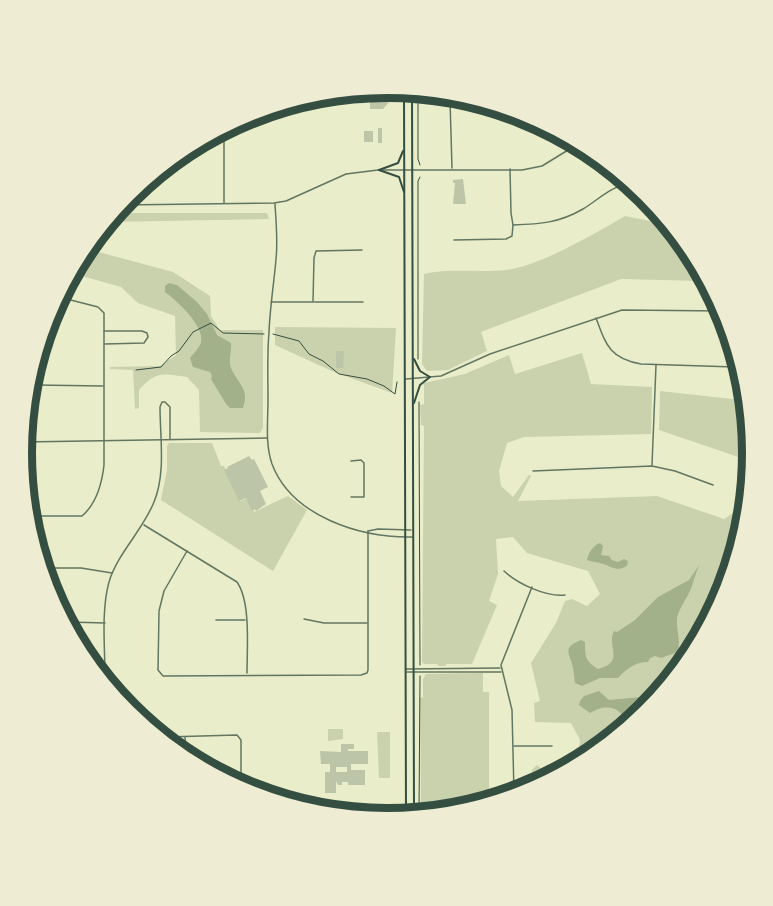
<svg xmlns="http://www.w3.org/2000/svg" width="773" height="906" viewBox="0 0 773 906" font-family="Figtree,sans-serif">
	<rect width="100%" height="100%" fill="#e9edc9"/>
	<!-- green -->
	<g fill="#cad2ad">
		<path d="M116 213H267L269 219 110 222Z"/>
		<path d="M625 216 665 224 702 281 621 279 481 332 487 351 448 370 427 371 422 364 424 274C451 268 479 273 507 270 542 265 594 234 625 216Z"/>
		<path d="M91 250 173 272 210 296 211 316 220 330H263V428L260 433 200 432 199 390 187 377C162 374 157 370 139 390V408L135 409 133 370 110 369V367L160 366 176 355 175 316 138 303 121 287 75 274Z"/>
		<path d="M275 327 396 328 392 393 334 372 275 345Z"/>
		<path d="M582 353 591 384 652 387 651 434 524 437 507 443 499 471 501 486 513 497 529 475 531 476 518 501 657 496 724 519 741 508 724 593 645 712 578 756 580 740 571 723 535 722 534 703 540 701 531 663 556 623 565 601 572 599 587 606 600 594 588 571 527 553 513 537 496 539 498 574 489 601 497 605 472 664H447L445 666H439L437 664H424L422 662 424 426 421 425 420 405 424 404V383L465 374 509 355 515 374Z"/>
		<path d="M660 391 741 400 752 453 750 461 659 430Z"/>
		<path d="M169 443H212L221 466H224L240 501 248 498 254 512 288 496 307 510 273 571 161 500 167 470V446Z"/>
		<path d="M483 673V692H489V798L421 812 420 697 423 698V679L426 674Z"/>
		<path d="M328 729H343V739L328 741Z"/>
		<path d="M377 732H390V778H379Z"/>
		<path d="M537 765 543 770 555 772 534 786 532 770Z"/>
	</g>
	<!-- water -->
	<g fill="#a3b18a">
		<path d="M169 283 177 285 197 302 207 314 217 335 231 343C232 351 228 360 231 368 238 384 250 389 243 408H230L226 404 211 379 212 376 210 372 193 367 190 358C193 354 200 347 201 342 205 326 176 300 165 292V286Z"/>
		<path d="M600 543 603 546 601 555 609 556 612 560 618 562 624 559 628 561 627 566C616 572 613 567 603 564 598 562 592 562 587 560 588 554 593 545 600 543Z"/>
		<path d="M700 564C695 573 694 582 690 591 686 600 679 608 677 618 676 629 681 641 678 652L661 658 655 656 650 658 648 662C635 662 626 669 618 678H600L582 686 575 683C574 678 574 673 573 668 570 653 561 648 581 640L585 642C585 656 585 661 598 669 626 662 606 646 614 631L617 632 635 620 658 597 689 580Z"/>
		<path d="M599 691 609 700 641 697 649 705 645 712 626 724C622 705 604 704 590 713L579 705 580 701 584 696Z"/>
	</g>
	<!-- building -->
	<g fill="#bcc5a7" fill-rule="evenodd">
		<path d="M380 90H389V102L383 109H370V100H377L380 97Z"/>
		<rect x="378" y="128" width="4" height="15"/>
		<rect x="364" y="131" width="9" height="11"/>
		<path d="M463 179 466 204H453L455 183H453V180Z"/>
		<path d="M336 351H344L343 368H336Z"/>
		<path d="M249 456 252 460 254 459 268 487 260 491 266 504 256 511 255 509 252 511 246 498 239 501 224 470 228 468 227 467Z"/>
		<path d="M341 744H354V749H348V751H368V764H351V770H365V785H348V782H342V785H338L336 781V793H325V772H330V764H321L320 751 341 752ZM336 767H347V772H336Z"/>
	</g>
	<g fill="none" stroke-linecap="round" stroke-linejoin="round">
		<!-- path -->
		<g stroke="#344e41" stroke-width="1">
			<path d="M418 94V159L420 165"/>
			<path d="M273 334 299 341 309 354 323 361 339 374 367 379 384 386 395 394 397 382"/>
			<path d="M418 359V181L420 177"/>
			<path d="M136 370 161 367 171 356 179 351 193 332 211 323 223 333 264 334"/>
			<path d="M419 402 420 665"/>
			<path d="M419 812 420 676"/>
		</g>
		<!-- minor -->
		<g stroke="#617663" stroke-width="1.5">
			<path d="M450 100 452 168"/>
			<path d="M224 131V203"/>
			<path d="M510 169 511 213 513 225C540 224 559 223 583 209 598 200 611 186 629 184"/>
			<path d="M383 170H522L542 166 573 147"/>
			<path d="M275 204C276 222 278 241 276 259 274 283 270 307 269 332 267 354 268 377 268 400 268 421 265 444 272 464 292 517 361 538 413 537"/>
			<path d="M121 205 274 203 286 201 346 174 378 170"/>
			<path d="M454 240 506 239 512 236 513 225"/>
			<path d="M313 301 314 258 316 251 362 250"/>
			<path d="M271 302H363"/>
			<path d="M596 318C606 345 610 359 641 364L735 367"/>
			<path d="M104 331H142L147 333 148 337 144 343 105 344"/>
			<path d="M45 335 51 332 52 309"/>
			<path d="M406 379 441 376 490 354 622 310 723 311"/>
			<path d="M35 385 103 386"/>
			<path d="M23 442 267 438"/>
			<path d="M351 461 361 460 364 463V497H351"/>
			<path d="M652 465 656 365"/>
			<path d="M533 471 652 466 675 471 713 485"/>
			<path d="M37 497V515"/>
			<path d="M34 516H82C96 504 102 483 104 465V313L98 307 59 297"/>
			<path d="M144 525 237 582C251 602 247 648 247 673"/>
			<path d="M368 531 378 529 411 530"/>
			<path d="M187 551 164 591 159 611 158 670 163 676 361 675 367 673 368 670V531"/>
			<path d="M44 568H81L112 573"/>
			<path d="M504 571C518 584 546 597 565 595"/>
			<path d="M304 619 324 623H367"/>
			<path d="M216 620H245"/>
			<path d="M69 622 105 623"/>
			<path d="M406 669 500 668"/>
			<path d="M407 672H501"/>
			<path d="M105 677C105 647 101 611 109 582 117 554 143 530 154 502 166 473 160 437 160 407L162 402H165L170 407V439"/>
			<path d="M166 737 237 735 241 740V787"/>
			<path d="M185 737 186 750"/>
			<path d="M514 746H552"/>
			<path d="M514 793 512 710 501 665 532 587"/>
		</g>
		<!-- tertiary -->
		<path stroke="#617663" stroke-width="2" d="M338 809H414"/>
		<!-- secondary -->
		<g stroke="#344e41" stroke-width="2">
			<path d="M404 91 406 815"/>
			<path d="M412 92 414 813"/>
			<path d="M379 170 398 163 403 151"/>
			<path d="M379 170 399 177 404 192"/>
			<path d="M414 359 420 371 430 377 420 385 414 403"/>
		</g>
	</g>
	<!-- crop -->
	<path d="M0 0H773V906H0ZM32 453a355 355 0 1 1 710 0a355 355 0 1 1-710 0Z" fill="#eeecd3" fill-rule="evenodd"/>
	<path fill="none" stroke="#344e41" stroke-width="8" d="M32 453a355 355 0 1 1 710 0a355 355 0 1 1-710 0Z"/>
</svg>
